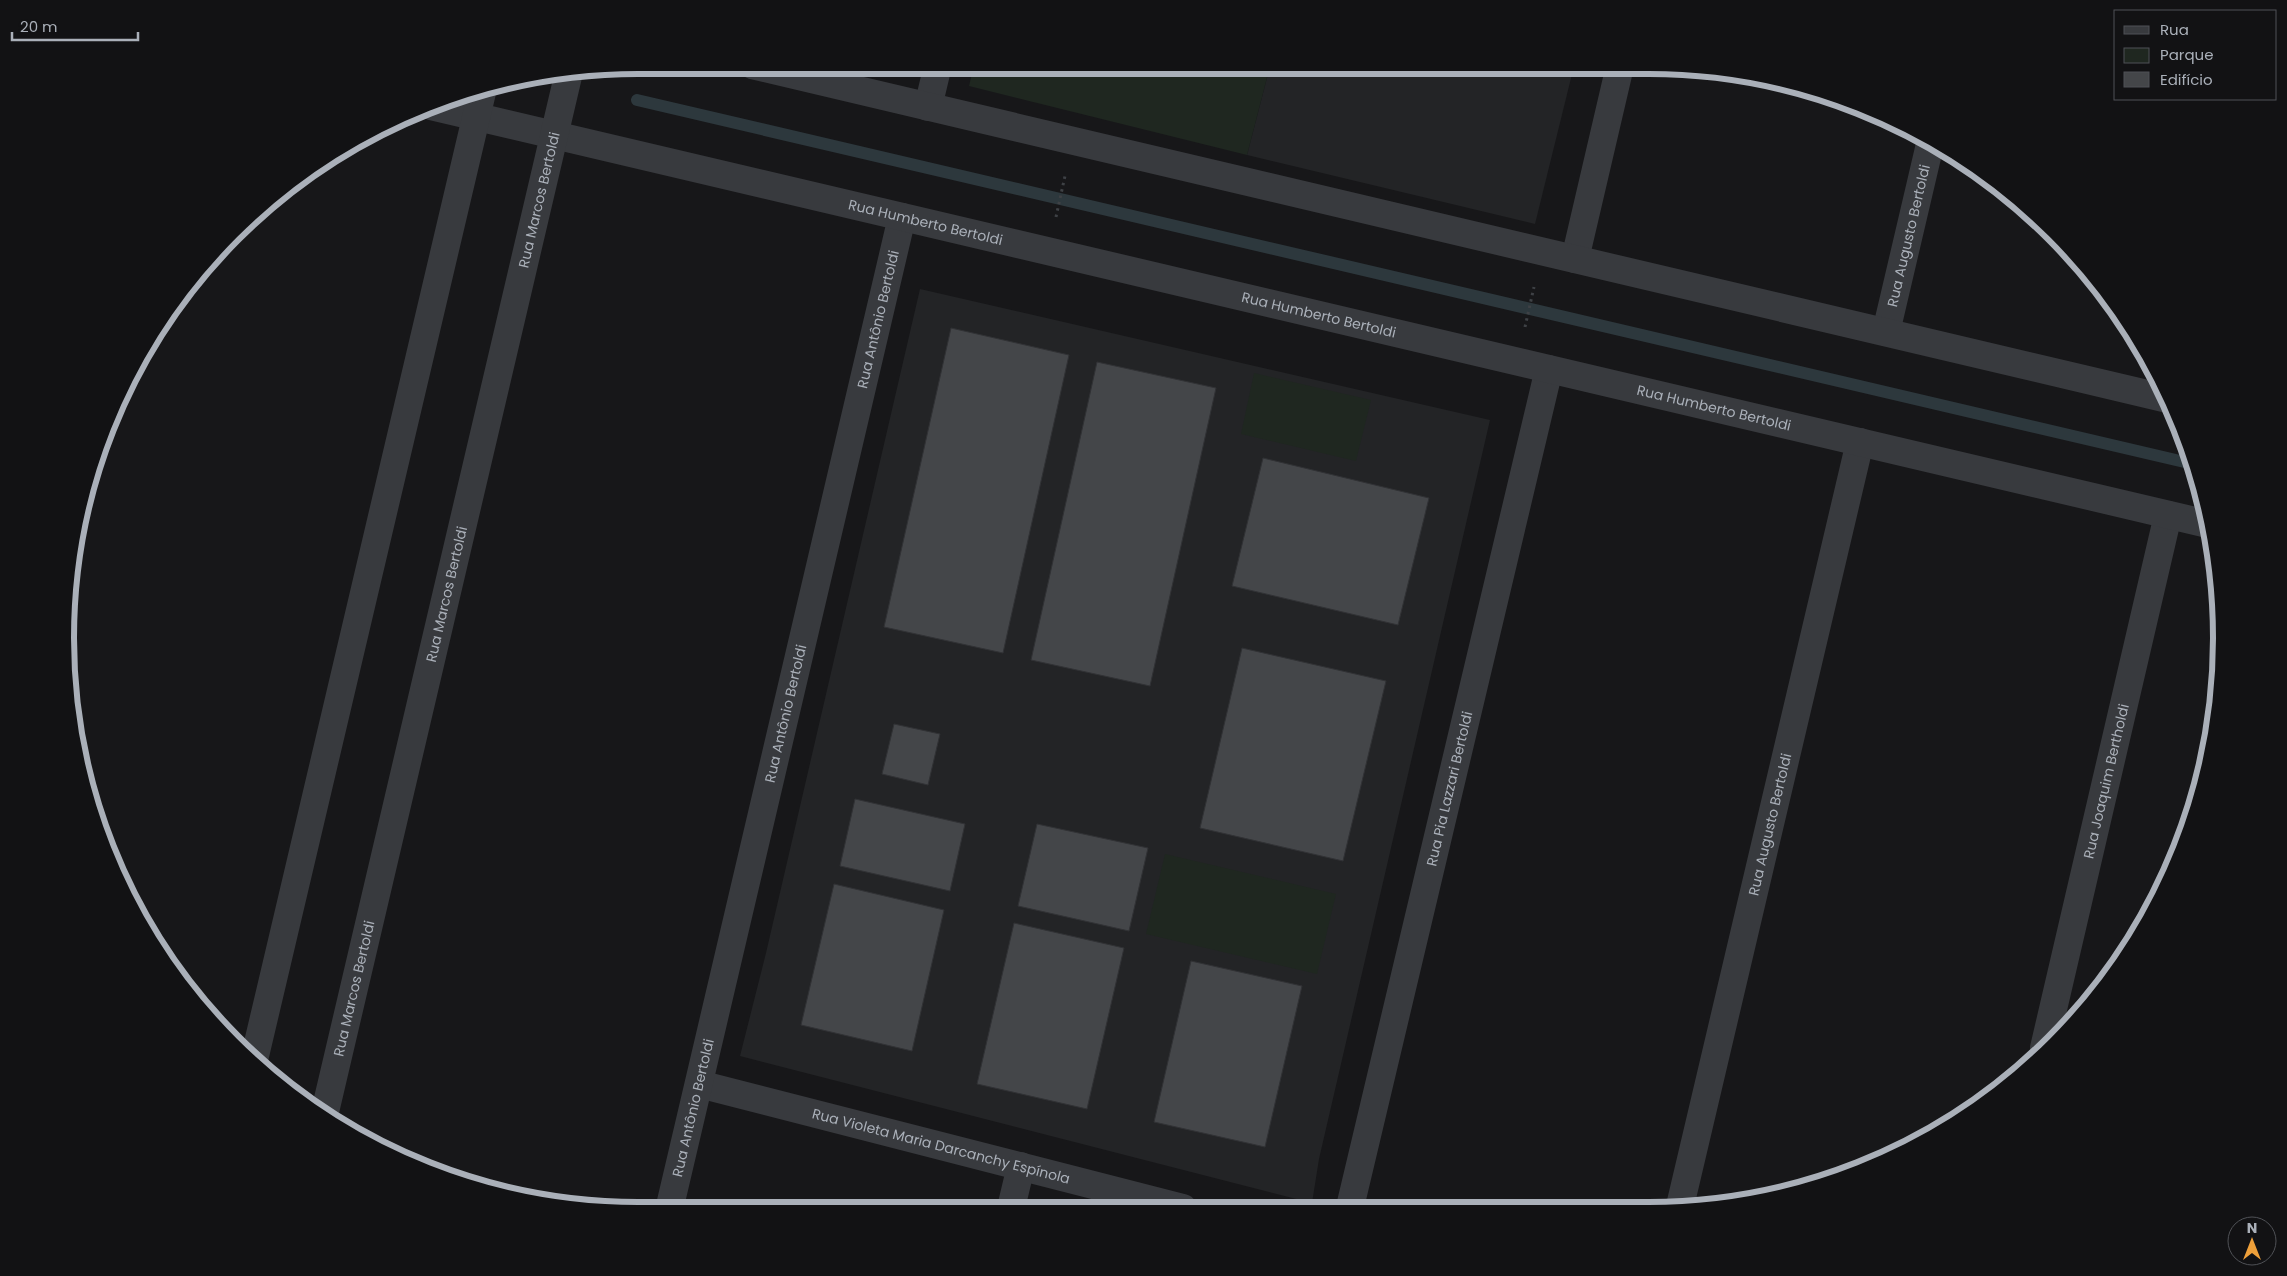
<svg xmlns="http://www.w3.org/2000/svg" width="2287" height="1276" viewBox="0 0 2287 1276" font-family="Poppins,sans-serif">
	<rect width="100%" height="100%" fill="#171719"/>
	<!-- built -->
	<g fill="#232426">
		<path d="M1270 66H1574L1535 224 1247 155Z"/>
		<path d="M920 289 1490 420 1319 1159 1312 1203 740 1056 766 953Z"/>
	</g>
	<!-- green -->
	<g fill="#1f2720">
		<path d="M974 65 1270 66 1247 155 969 86Z"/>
		<path d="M1254 373 1371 400 1356 461 1241 434Z"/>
		<path d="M1165 854 1336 894 1317 974 1146 934Z"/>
	</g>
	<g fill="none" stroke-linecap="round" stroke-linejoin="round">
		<!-- stream -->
		<path stroke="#2d383d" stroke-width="12" d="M637 100 2193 464"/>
	</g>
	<!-- building -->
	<g fill="#444649" stroke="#313235">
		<path d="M951 328 1069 355 1003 653 884 627Z"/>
		<path d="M1097 362 1216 388 1150 686 1031 660Z"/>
		<path d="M1263 458 1429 498 1398 625 1232 586Z"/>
		<path d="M1242 648 1386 681 1343 861 1200 828Z"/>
		<path d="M894 724 940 734 928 785 882 774Z"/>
		<path d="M855 799 965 824 950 891 840 866Z"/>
		<path d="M1037 824 1148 848 1129 931 1018 906Z"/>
		<path d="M834 884 944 910 912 1051 801 1025Z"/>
		<path d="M1014 923 1124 948 1087 1109 977 1084Z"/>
		<path d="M1191 961 1302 986 1265 1147 1154 1122Z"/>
	</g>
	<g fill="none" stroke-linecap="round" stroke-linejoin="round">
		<!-- path -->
		<g stroke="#3e4145" stroke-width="3" stroke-dasharray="2.5 4" stroke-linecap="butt">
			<path d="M1056 217 1065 176"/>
			<path d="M1525 327 1534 287"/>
		</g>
		<!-- minor -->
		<g stroke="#383a3e" stroke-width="28">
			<path d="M928 107 938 65"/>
			<path d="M1575 259 1620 66"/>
			<path id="s1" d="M1886 332 1931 140"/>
			<path id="s2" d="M2044 1048 2168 515"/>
			<path id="s3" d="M699 1084 1183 1208"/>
			<path id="s4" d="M1680 1206 1860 442"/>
			<path id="s5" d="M1350 1207 1549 369"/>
			<path d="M1011 1208 1021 1166"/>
			<path id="s6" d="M669 1210 902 217"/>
		</g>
		<!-- tertiary -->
		<g stroke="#383a3e" stroke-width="28">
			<path d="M752 65 2168 399"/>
			<path id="s7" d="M431 106 2208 524"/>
			<path d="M254 1060 483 88"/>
			<path id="s8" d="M324 1116 569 72"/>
		</g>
	</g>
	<g text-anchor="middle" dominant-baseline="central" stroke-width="4" stroke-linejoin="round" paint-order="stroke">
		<!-- street labels -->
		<g font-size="14" fill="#aab0b9" stroke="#121214">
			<text stroke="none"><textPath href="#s8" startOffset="941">Rua Marcos Bertoldi</textPath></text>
			<text stroke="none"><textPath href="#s7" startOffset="508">Rua Humberto Bertoldi</textPath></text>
			<text stroke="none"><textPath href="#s1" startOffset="99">Rua Augusto Bertoldi</textPath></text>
			<text stroke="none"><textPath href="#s7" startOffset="912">Rua Humberto Bertoldi</textPath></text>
			<text stroke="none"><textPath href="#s6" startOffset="915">Rua Antônio Bertoldi</textPath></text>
			<text stroke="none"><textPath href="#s7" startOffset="1318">Rua Humberto Bertoldi</textPath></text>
			<text stroke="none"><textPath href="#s8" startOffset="536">Rua Marcos Bertoldi</textPath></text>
			<text stroke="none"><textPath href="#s6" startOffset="510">Rua Antônio Bertoldi</textPath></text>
			<text stroke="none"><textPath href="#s2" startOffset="274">Rua Joaquim Bertholdi</textPath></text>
			<text stroke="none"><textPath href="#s5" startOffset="430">Rua Pia Lazzari Bertoldi</textPath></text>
			<text stroke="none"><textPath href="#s4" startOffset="392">Rua Augusto Bertoldi</textPath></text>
			<text stroke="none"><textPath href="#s8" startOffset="131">Rua Marcos Bertoldi</textPath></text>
			<text stroke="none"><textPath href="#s6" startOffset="105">Rua Antônio Bertoldi</textPath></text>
			<text stroke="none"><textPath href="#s3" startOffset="250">Rua Violeta Maria Darcanchy Espínola</textPath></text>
		</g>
	</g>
	<!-- crop -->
	<path d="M0 0H2287V1276H0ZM638 74H1649A564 564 0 0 1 2213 638V638A564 564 0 0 1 1649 1202H638A564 564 0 0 1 74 638V638A564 564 0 0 1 638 74Z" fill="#121214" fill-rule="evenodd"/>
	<path fill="none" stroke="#aab0b9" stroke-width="6" d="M638 74H1649A564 564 0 0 1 2213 638V638A564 564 0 0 1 1649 1202H638A564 564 0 0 1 74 638V638A564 564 0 0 1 638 74Z"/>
	<!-- legend -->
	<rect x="2114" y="10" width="162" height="90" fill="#121214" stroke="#4f5156"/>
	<rect x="2124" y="26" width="25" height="8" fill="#383a3e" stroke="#4f5156"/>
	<text x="2160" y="35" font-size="15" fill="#aab0b9">Rua</text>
	<rect x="2124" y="48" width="25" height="15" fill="#1f2720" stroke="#4f5156"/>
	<text x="2160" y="60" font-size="15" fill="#aab0b9">Parque</text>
	<rect x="2124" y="72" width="25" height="15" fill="#444649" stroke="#4f5156"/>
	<text x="2160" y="85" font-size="15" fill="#aab0b9">Edifício</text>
	<!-- north arrow -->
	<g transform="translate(2252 1241)"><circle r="24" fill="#121214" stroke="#4f5156"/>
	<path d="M0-4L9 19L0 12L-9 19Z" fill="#eea03a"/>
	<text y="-8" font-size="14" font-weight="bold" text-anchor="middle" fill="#aab0b9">N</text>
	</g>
	<!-- scale -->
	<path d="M12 32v8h126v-8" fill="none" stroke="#aab0b9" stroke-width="2.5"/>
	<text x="20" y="32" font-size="15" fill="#aab0b9" stroke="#121214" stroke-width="4" paint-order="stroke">20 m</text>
</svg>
